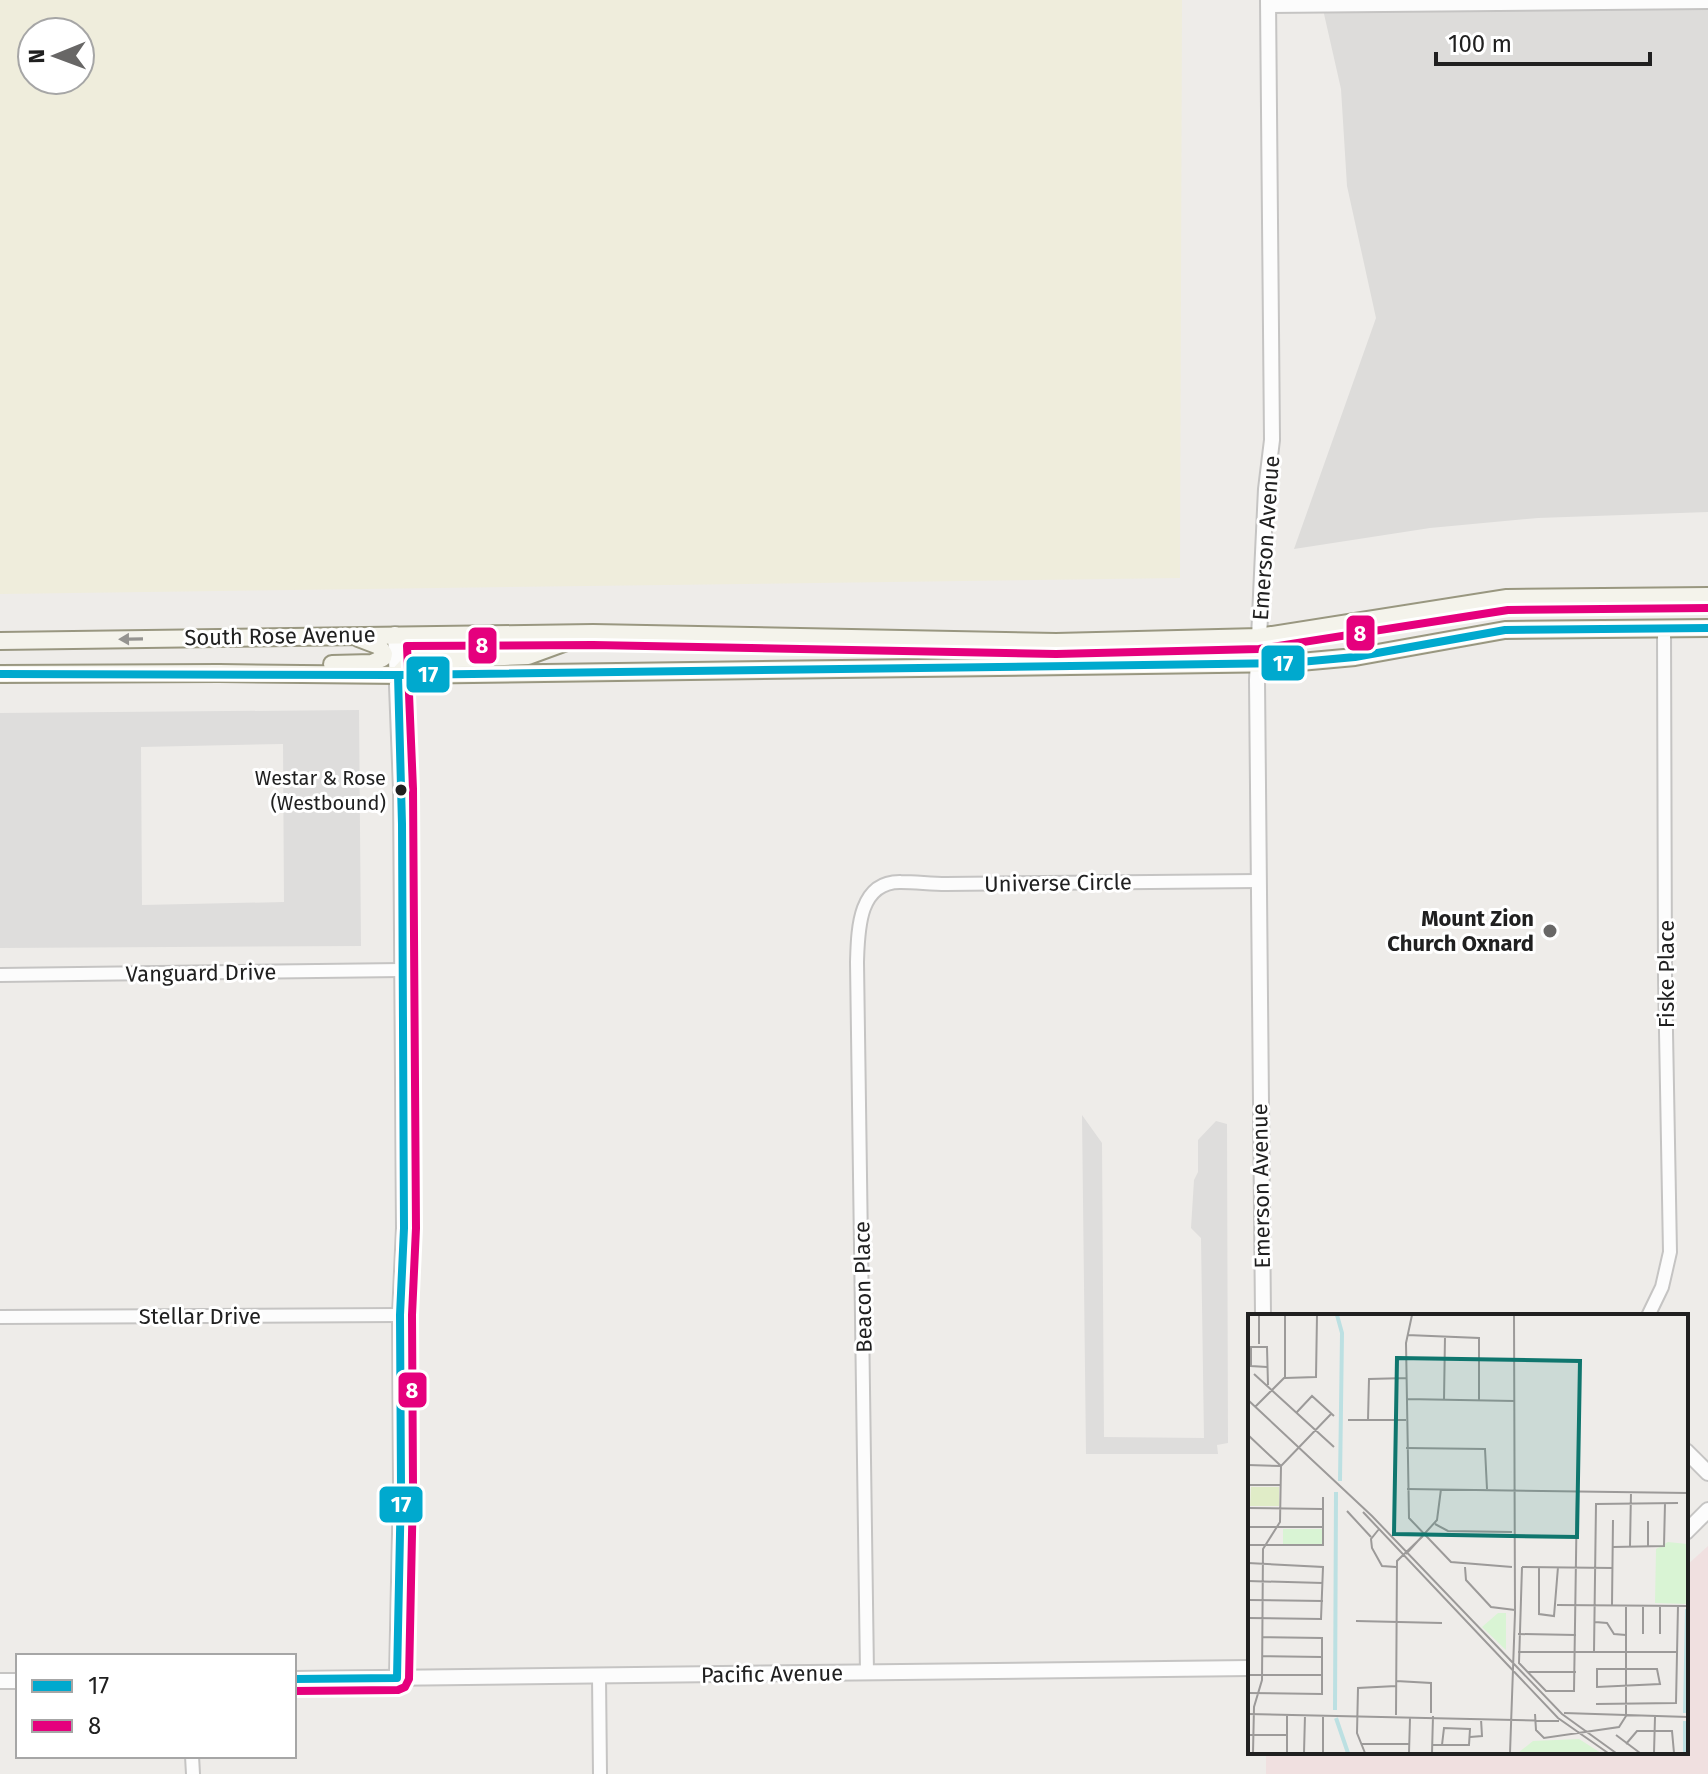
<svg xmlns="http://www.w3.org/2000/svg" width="1708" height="1774" viewBox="0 0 1708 1774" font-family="'Fira Sans',sans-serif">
	<rect width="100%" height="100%" fill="#eeece9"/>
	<!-- residential -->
	<path fill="#dddcda" d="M1708 2V512L1538 518 1430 528 1294 549 1376 318 1347 186 1341 89 1322 5Z"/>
	<!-- commercial -->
	<path fill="#f0e0e0" d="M1708 1546V1774H1266V1752H1686V1566Z"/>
	<!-- farmland -->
	<path fill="#efeddc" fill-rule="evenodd" d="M0 0H1182L1180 578 0 594ZM32 32H80V80H32Z"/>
	<!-- parking -->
	<g fill="#dedddc" fill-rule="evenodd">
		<path d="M359 710 361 946 0 948V713ZM283 744 284 902 142 905 141 747Z"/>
		<path d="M1082 1115 1102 1143 1104 1437 1204 1438 1201 1238 1191 1228 1194 1180 1198 1172V1140L1216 1121 1227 1124 1228 1443 1217 1445 1218 1454H1086Z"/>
	</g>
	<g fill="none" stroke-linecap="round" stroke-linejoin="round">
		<!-- minor casing -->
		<g stroke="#c5c4c3" stroke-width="16">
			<g id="minor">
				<path d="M1268 6 1708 2"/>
				<path d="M0 975 402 970"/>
				<path d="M1648 1316 1662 1287 1670 1252 1665 977 1664 627"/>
				<path d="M0 1317 400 1315"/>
				<path d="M867 1673 857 962C858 931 858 881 901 882 916 882 931 884 946 884L1258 881"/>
				<path d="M599 1676 600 1774"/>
				<path d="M192 1756 193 1774"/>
			</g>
		</g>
		<!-- tertiary casing -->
		<g stroke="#c5c4c3" stroke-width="18">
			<g id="tertiary">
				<path d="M395 634 401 789 404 1228 400 1315 401 1486 397 1678"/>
				<path d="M1263 1316 1257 680 1266 489 1272 440 1268 0"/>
				<path d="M1686 1451 1708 1473"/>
				<path d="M1686 1532 1708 1510"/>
				<path d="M294 1679 1250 1668"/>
				<path d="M0 1681H18"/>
			</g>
		</g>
		<!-- secondary casing -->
		<g stroke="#999780" stroke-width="20">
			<g id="secondary">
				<path d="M0 641 593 633 1056 642 1259 637 1507 598 1708 596"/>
				<path d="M332 664 372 663 383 658 384 654 379 646 358 638"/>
				<path d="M0 674 219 673 398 675 1289 663 1355 657 1505 630 1708 628"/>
				<path d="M398 675 411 661 528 656 580 637"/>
			</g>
		</g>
		<!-- minor -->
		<use href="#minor" stroke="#fcfcfc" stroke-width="12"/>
		<!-- tertiary -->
		<use href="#tertiary" stroke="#fcfcfc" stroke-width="14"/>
		<!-- secondary -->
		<use href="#secondary" stroke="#f4f3eb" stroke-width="16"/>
		<!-- bus-1 casing -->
		<g stroke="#fff" stroke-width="14">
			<g id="bus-1">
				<path d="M0 674 398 675 1289 663 1355 657 1505 630 1708 628"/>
				<path d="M294 1679 397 1678 401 1486 400 1315 404 1228 402 824 398 675"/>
			</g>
		</g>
		<!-- bus-2 casing -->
		<g stroke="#fff" stroke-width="14">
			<path id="bus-2" d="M294 1691 398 1690 405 1687 409 1679 413 1486 412 1315 416 1228 413 789 407 646 593 645 1056 654 1259 649 1508 610 1708 608"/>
		</g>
		<!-- bus-1 -->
		<use href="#bus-1" stroke="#00a9ce" stroke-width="8"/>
		<!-- bus-2 -->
		<use href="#bus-2" stroke="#e5007d" stroke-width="8"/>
	</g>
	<!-- one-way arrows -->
	<defs><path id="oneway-solid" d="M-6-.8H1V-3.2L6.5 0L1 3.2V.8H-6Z" transform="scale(2)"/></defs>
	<use fill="#959490" href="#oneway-solid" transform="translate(131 639) rotate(179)"/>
	<!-- markers -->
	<circle fill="#202020" stroke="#fff" stroke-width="3" cx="401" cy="790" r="7"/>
	<circle fill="#686766" stroke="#fff" stroke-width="3" cx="1550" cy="931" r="8"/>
	<g text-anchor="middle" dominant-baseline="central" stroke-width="6" stroke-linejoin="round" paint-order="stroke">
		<!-- bus labels -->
		<g font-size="20" fill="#202020" stroke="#fff" text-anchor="end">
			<text x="386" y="778">Westar &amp; Rose<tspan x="386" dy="25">(Westbound)</tspan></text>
		</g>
		<!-- street labels -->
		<g font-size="22" fill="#202020" stroke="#fff">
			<text transform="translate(1266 538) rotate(-86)">Emerson Avenue</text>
			<text transform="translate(280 636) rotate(-1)">South Rose Avenue</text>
			<text transform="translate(1058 883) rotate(-1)">Universe Circle</text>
			<text transform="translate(201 973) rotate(-1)">Vanguard Drive</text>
			<text transform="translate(1666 974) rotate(-90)">Fiske Place</text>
			<text transform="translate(1261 1186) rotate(-91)">Emerson Avenue</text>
			<text transform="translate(863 1287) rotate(-91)">Beacon Place</text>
			<text x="200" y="1316">Stellar Drive</text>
			<text transform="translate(772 1674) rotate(-1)">Pacific Avenue</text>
		</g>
		<!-- poi labels -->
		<g font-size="22" font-weight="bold" fill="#202020" stroke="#fff" text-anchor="end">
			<text x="1534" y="918">Mount Zion<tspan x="1534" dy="25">Church Oxnard</tspan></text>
		</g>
	</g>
	<!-- overview -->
	<g transform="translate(1248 1314)">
		<rect width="440" height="440" fill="#eeece9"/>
		<path d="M3 173H31V192H2Z" fill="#e0ecc7"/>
		<path d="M35 215H74V230H35ZM420 228 439 230V290L407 289 408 235ZM250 299H258V336L234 313ZM331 425 353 439H270L285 427Z" fill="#d9f4d4"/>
		<path fill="none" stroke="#bce0e2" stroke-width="4" d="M89 1 94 19 92 167M87 396 88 178M437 399 439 295M88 404 100 439M437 439V407"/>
		<path fill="none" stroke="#9c9a99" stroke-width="2" d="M164 1 158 29 161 204 203 248 264 253M159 21 231 24V87M11 30V1M19 53 3 52V33H19L20 71M6 60 86 133M37 64 68 63 69 1M158 85 266 87M0 86 124 202 314 400 368 439M196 86 197 22M7 93 37 63V1M49 98 64 82 86 102M100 106H158M120 106 121 65 159 64M0 121 33 152 32 208 15 235 14 366 6 393 5 439M158 134 237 135 239 175M0 151 33 152 83 100M0 171H33M159 175 440 179M0 194 74 195M99 197 123 223M115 198 310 404 360 439M187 210 200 217 264 218M0 213H76M131 215 123 225 124 234 134 252 148 253M0 231H75V183M382 232 383 178M400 232V207M365 233 416 232 417 189M158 240 189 206 193 175M0 249 75 253 73 305 0 304M217 253 218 266 243 293 267 296M274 253 271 349 298 377H326L329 178M274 253 365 254M291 253V300L306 302 310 253M0 267 75 269M0 286 75 287M309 291 440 292M364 291 365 206M108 307 194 309M347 308 359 309 366 320 378 321M270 320 328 321M395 320V291M412 320V291M270 338H429M346 338 348 190 430 189M14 342 74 343M349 355H409L412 370 349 373ZM279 358H328M0 361H74M148 367 183 369V399M0 379 74 380V324L14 323M348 390 428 389 430 291M316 399 440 403M0 400 311 407M287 400 288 416 296 424 371 413 378 402M378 400V291M148 401 149 247 175 222M0 421H38M368 421 392 439M222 423 234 422 233 405M113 430H161M378 430 389 417H424L426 439M185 431H221L222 415 196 414 194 431M39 439V401M56 439 57 401M75 439V403M117 439 109 419 110 374 148 372M161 439 162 404M184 439 185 402M262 439 267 299 266 1M406 439 407 403"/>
		<path fill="#0f766e" fill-opacity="0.15" stroke="#0f766e" stroke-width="4" d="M149 44 332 47 329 223 146 220Z"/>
		<rect width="440" height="440" fill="none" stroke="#202020" stroke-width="4"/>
	</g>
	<g stroke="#fff" stroke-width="3">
		<rect x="1345" y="614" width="31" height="38" rx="8" fill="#e5007d"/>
		<rect x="467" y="626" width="31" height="39" rx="8" fill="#e5007d"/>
		<rect x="1260" y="644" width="46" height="38" rx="8" fill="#00a9ce"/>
		<rect x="405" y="655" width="46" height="39" rx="8" fill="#00a9ce"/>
		<rect x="397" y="1371" width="31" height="38" rx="8" fill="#e5007d"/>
		<rect x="378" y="1485" width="46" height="39" rx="8" fill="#00a9ce"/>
	</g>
	<g font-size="22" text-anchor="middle" font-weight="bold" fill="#fff">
		<text x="1360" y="641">8</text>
		<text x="482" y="653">8</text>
		<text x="1283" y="671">17</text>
		<text x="428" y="682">17</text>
		<text x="412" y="1398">8</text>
		<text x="401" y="1512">17</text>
	</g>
	<!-- legend -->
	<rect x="16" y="1654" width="280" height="104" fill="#ffffff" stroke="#a6a6a6" stroke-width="2"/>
	<rect x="32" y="1680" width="40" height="12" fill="#00a9ce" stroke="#a6a6a6" stroke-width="2"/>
	<text x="88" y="1694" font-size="24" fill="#202020">17</text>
	<rect x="32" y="1720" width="40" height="12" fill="#e5007d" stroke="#a6a6a6" stroke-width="2"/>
	<text x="88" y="1734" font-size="24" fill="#202020">8</text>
	<!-- north arrow -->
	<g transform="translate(56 56) rotate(269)"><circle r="38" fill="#ffffff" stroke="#a6a6a6" stroke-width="2"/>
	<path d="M0-6L14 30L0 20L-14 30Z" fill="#686766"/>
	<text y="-12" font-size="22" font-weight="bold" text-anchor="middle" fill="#202020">N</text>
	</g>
	<!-- scale -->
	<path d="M1436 52v12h214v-12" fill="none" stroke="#202020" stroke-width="4"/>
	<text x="1448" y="52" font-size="24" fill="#202020" stroke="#ffffff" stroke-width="6" paint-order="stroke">100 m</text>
</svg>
